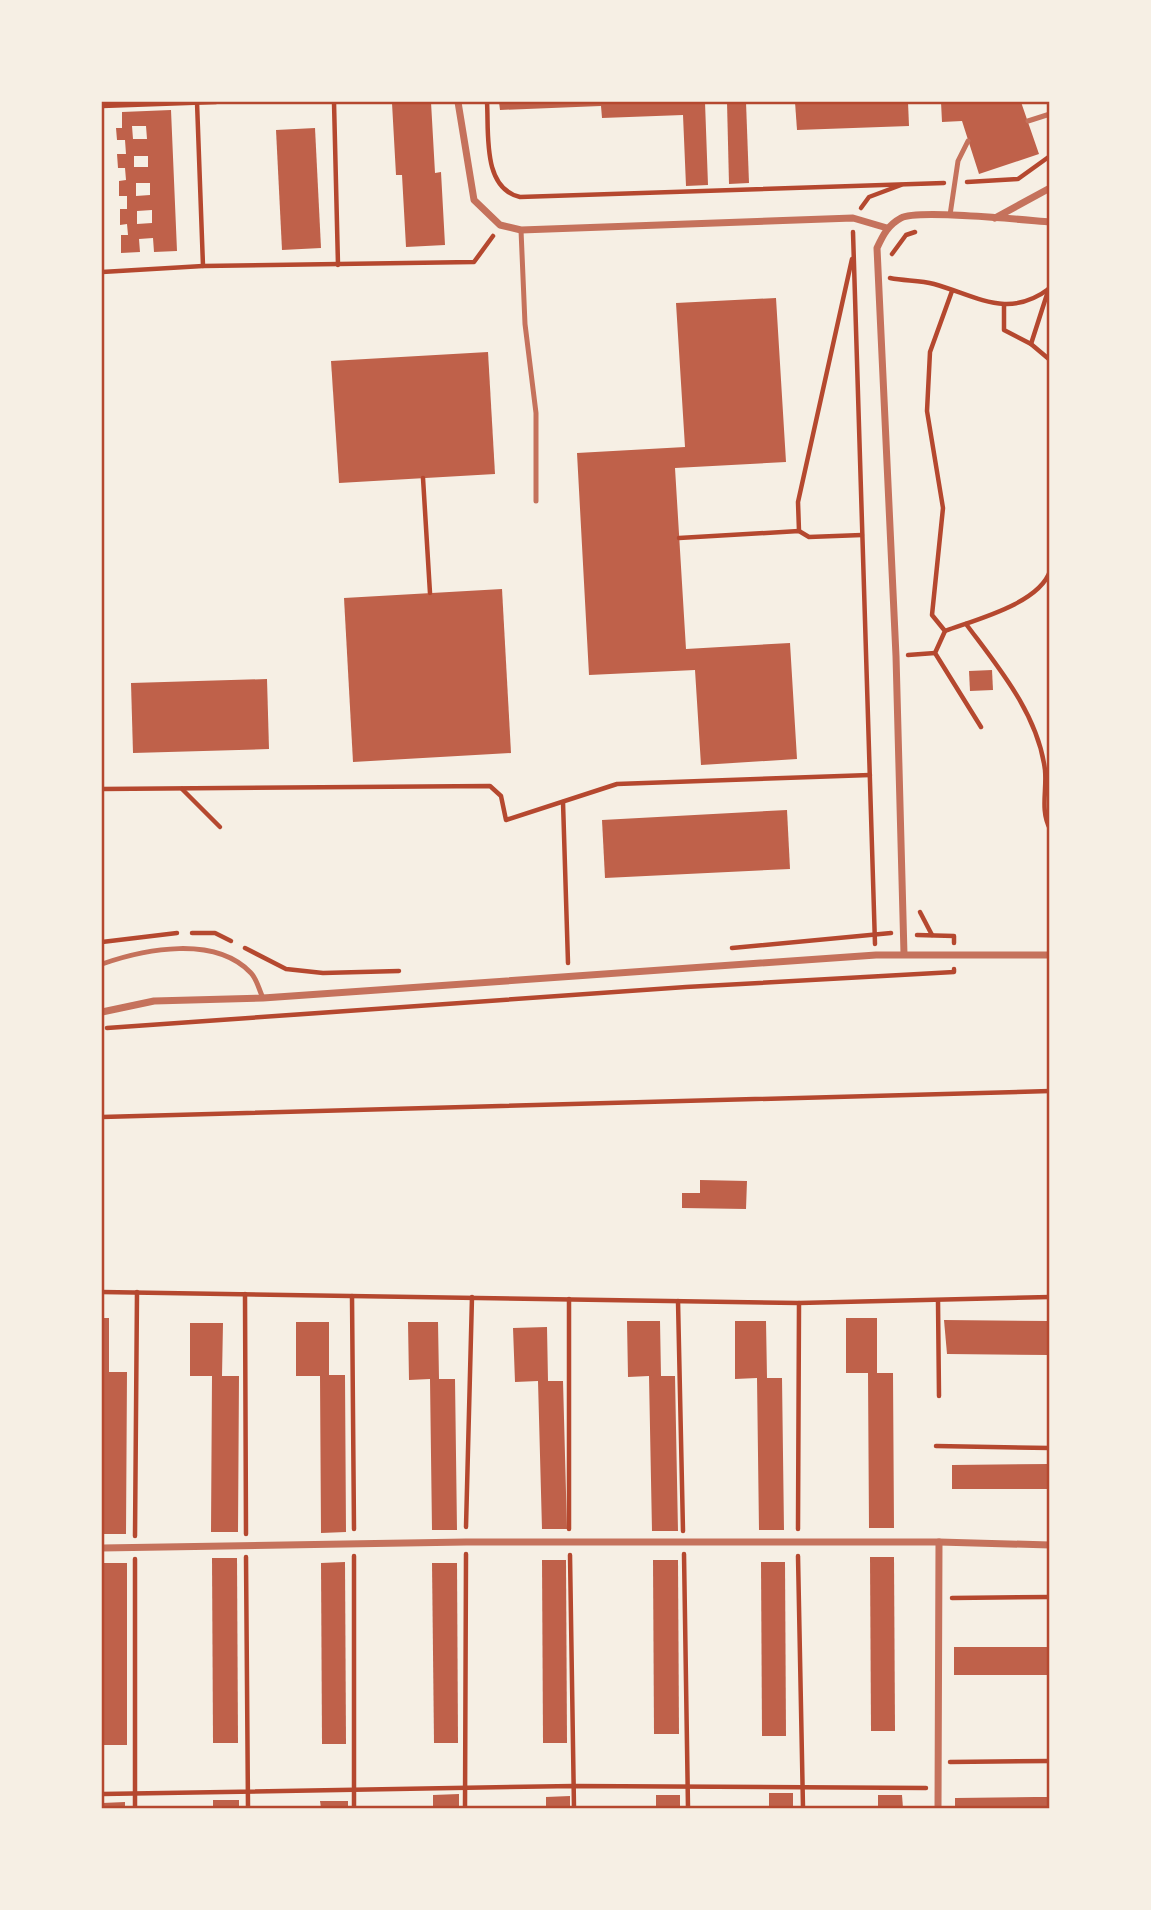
<svg xmlns="http://www.w3.org/2000/svg" width="1151" height="1910" viewBox="0 0 1151 1910" font-family="'Golos Text',sans-serif">
	<rect width="100%" height="100%" fill="#f6efe4"/>
	<!-- building -->
	<g fill="#bf614a" fill-rule="evenodd">
		<path d="M431 102 435 173 441 172 445 245 406 247 402 175H396L392 103Z"/>
		<path d="M499 102H705L708 185 686 186 683 115 602 118 601 106 500 110Z"/>
		<path d="M727 102H746L749 183 729 184Z"/>
		<path d="M795 102H908L909 126 797 130Z"/>
		<path d="M941 102H1021L1039 154 979 174 962 121 942 122Z"/>
		<path d="M171 110 177 251 154 252 153 238 139 239 140 252 121 253V235H128L127 224 120 225V209H127V196H119V181L126 180 125 168H118L117 154H126L125 140H117L116 128H122V112ZM132 126H146L147 139H133ZM134 156H148V167H134ZM136 183H150V195L136 196ZM152 210V223L137 224V211Z"/>
		<path d="M315 128 321 248 282 250 276 130Z"/>
		<path d="M776 298 786 462 675 468 686 649 790 643 797 759 701 765 695 670 589 675 577 453 685 447 676 303Z"/>
		<path d="M488 352 495 474 339 483 331 361Z"/>
		<path d="M502 589 511 753 353 762 344 598Z"/>
		<path d="M992 670 993 690 970 691 969 671Z"/>
		<path d="M267 679 269 749 133 753 131 683Z"/>
		<path d="M787 810 790 869 605 878 602 820Z"/>
		<path d="M700 1180 747 1181 746 1209 682 1208V1193H700Z"/>
		<path d="M102 1318H109V1372H127L126 1534H102Z"/>
		<path d="M846 1318H877V1373H893L894 1528H869L868 1373H846Z"/>
		<path d="M944 1320 1049 1321V1355L947 1354Z"/>
		<path d="M627 1321H660L661 1376H675L678 1531H652L649 1376 628 1377Z"/>
		<path d="M735 1321H766L767 1378H782L784 1530H759L757 1378 735 1379Z"/>
		<path d="M296 1322H329V1375H345L346 1532 321 1533 320 1376H296Z"/>
		<path d="M408 1322H438L439 1379H455L457 1530H432L430 1379 409 1380Z"/>
		<path d="M190 1323H223L222 1376H239L238 1532H211L212 1376H190Z"/>
		<path d="M547 1327 548 1381H563L567 1529H542L538 1381 515 1382 513 1328Z"/>
		<path d="M1049 1464V1489H952V1465Z"/>
		<path d="M870 1557H894L895 1731H871Z"/>
		<path d="M212 1558H237L238 1743H213Z"/>
		<path d="M542 1560H566L567 1743H543Z"/>
		<path d="M653 1560H678L679 1734H654Z"/>
		<path d="M345 1562 346 1744H322L321 1563Z"/>
		<path d="M761 1562H785L786 1736H762Z"/>
		<rect x="102" y="1563" width="25" height="182"/>
		<path d="M432 1563H457L458 1743H434Z"/>
		<rect x="954" y="1647" width="95" height="28"/>
		<rect x="769" y="1793" width="24" height="15"/>
		<path d="M459 1794V1808H433V1795Z"/>
		<rect x="656" y="1795" width="24" height="13"/>
		<path d="M878 1795H902L903 1808H878Z"/>
		<path d="M570 1796V1808H546V1797Z"/>
		<path d="M1035 1797H1049V1808H955V1798Z"/>
		<rect x="213" y="1800" width="26" height="8"/>
		<path d="M320 1801H348V1808H321Z"/>
		<path d="M125 1802V1808H102V1803Z"/>
	</g>
	<g fill="none" stroke-linecap="round" stroke-linejoin="round">
		<!-- path -->
		<g stroke="#b5482f" stroke-width="4.5">
			<path d="M197 102 203 266"/>
			<path d="M334 102 338 265"/>
			<path d="M487 102C489 133 482 188 520 197L944 183"/>
			<path d="M102 106 216 102"/>
			<path d="M967 182 1018 179 1050 156"/>
			<path d="M861 208 869 197 901 185"/>
			<path d="M853 232 875 944"/>
			<path d="M892 254 906 235 915 232"/>
			<path d="M102 272 203 266 474 262 493 236"/>
			<path d="M890 278C905 281 920 280 934 284 977 296 1008 320 1050 288"/>
			<path d="M952 291 930 352 927 411 943 508 932 615 945 631 935 653 981 727"/>
			<path d="M1004 306V330L1031 344 1050 360"/>
			<path d="M1031 344 1049 288"/>
			<path d="M423 478 430 593"/>
			<path d="M799 531 798 502 852 259"/>
			<path d="M679 538 799 531 809 537 862 535"/>
			<path d="M966 624C998 667 1038 714 1045 770 1047 791 1040 810 1050 829"/>
			<path d="M945 631C974 620 1039 604 1050 571"/>
			<path d="M908 655 935 653"/>
			<path d="M102 789 490 786 501 796 506 820 617 784 870 775"/>
			<path d="M182 789 220 827"/>
			<path d="M563 802 568 963"/>
			<path d="M920 912 932 935"/>
			<path d="M192 933H215L231 941"/>
			<path d="M917 935 954 936V943"/>
			<path d="M102 942 177 933"/>
			<path d="M245 948 286 969 323 973 399 971"/>
			<path d="M732 948 891 933"/>
			<path d="M107 1028 686 987 954 972V969"/>
			<path d="M102 1117 1050 1091"/>
			<path d="M102 1292 799 1303 1050 1297"/>
			<path d="M245 1294 246 1534"/>
			<path d="M352 1296 354 1529"/>
			<path d="M569 1299V1529"/>
			<path d="M678 1301 683 1531"/>
			<path d="M938 1301 939 1396"/>
			<path d="M936 1446 1050 1448"/>
			<path d="M466 1527 472 1297"/>
			<path d="M798 1529 799 1303"/>
			<path d="M135 1536 137 1292"/>
			<path d="M684 1554 688 1808"/>
			<path d="M570 1555 574 1808"/>
			<path d="M354 1556V1808"/>
			<path d="M798 1556 803 1808"/>
			<path d="M246 1557 248 1808"/>
			<path d="M952 1598 1050 1597"/>
			<path d="M950 1762 1050 1761"/>
			<path d="M102 1794 574 1786 926 1788"/>
			<path d="M135 1808V1559"/>
			<path d="M465 1808 466 1554"/>
		</g>
		<!-- service -->
		<g stroke="#c5725c" stroke-width="5">
			<path d="M1028 121 1050 114"/>
			<path d="M950 215 958 161 968 141"/>
			<path d="M521 230 525 324 536 413V501"/>
			<path d="M102 964C145 949 215 935 251 973 257 979 259 990 263 998"/>
		</g>
		<!-- minor -->
		<g stroke="#c5725c" stroke-width="7">
			<path d="M458 102 474 200 500 225 521 230 853 218 887 228"/>
			<path d="M995 218 1050 188"/>
			<path d="M904 954 896 656 877 248C883 235 888 225 901 218 917 209 1024 220 1050 222"/>
			<path d="M102 1012 154 1001 263 998 876 955H1050"/>
			<path d="M102 1548 466 1542H939L1050 1545"/>
			<path d="M938 1808 939 1542"/>
		</g>
	</g>
	<!-- border -->
	<rect width="1151" height="1910" fill="none" stroke="#f6efe4" stroke-width="206"/>
	<rect x="103" y="103" width="945" height="1704" fill="none" stroke="#b5482f" stroke-width="2.5"/>
</svg>
